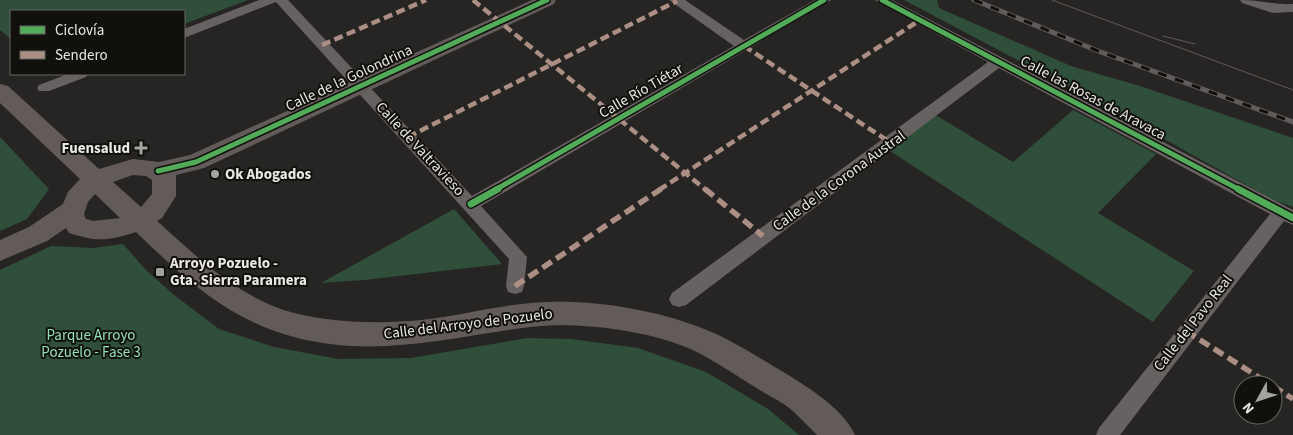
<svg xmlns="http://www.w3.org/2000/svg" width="1293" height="435" viewBox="0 0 1293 435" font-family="'Source Sans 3',sans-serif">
	<rect width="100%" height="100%" fill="#272523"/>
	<!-- green -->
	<g fill="#2f4f3b">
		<path d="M0 0H248L184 24V11H11V39L0 30Z"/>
		<path d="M904 0H937L939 8 1071 66 1140 86 1293 138V207L1273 200 1118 113Z"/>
		<path d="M1073 110 1156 154 1098 213 1194 271 1153 322 887 149 934 114 1013 162Z"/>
		<path d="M0 137 49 189 27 219 0 231Z"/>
		<path d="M454 209 502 264 364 280 321 283Z"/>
		<path d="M123 244 146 270 174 295 219 329 274 347 338 359 411 358 527 338 571 339 638 348 706 372 768 409 799 435H0V270L51 246 94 248Z"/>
	</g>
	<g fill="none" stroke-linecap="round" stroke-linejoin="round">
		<!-- street -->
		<g fill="#686161" fill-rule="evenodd">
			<path d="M259 0H288L472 196 734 46 669 0H685L744 40 815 0H831L481 206 527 257 524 286 522 292 515 294 508 292 506 286 509 259 276 2 184 38V29Z"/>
			<path d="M875 0H892L1293 210V225L1284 221 1120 435H1096L1099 428 1270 214 999 68 686 305 679 307 672 305 669 299 672 293 988 62Z"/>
			<path d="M1240 0C1259 0 1275 5 1293 4V12L1273 13 1242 3Z"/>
			<path d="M68 74H88L86 77 49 91H39L37 88 39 85Z"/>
		</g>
		<!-- secondary -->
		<path fill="#625b5a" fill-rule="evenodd" d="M532 0H556L554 4 204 168 176 175V196L162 218 157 221C198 258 239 298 294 313 335 323 379 324 421 320 458 316 494 306 531 303 587 298 657 309 709 331 731 340 753 354 773 366 800 382 842 406 855 435H817C809 427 801 419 793 411 783 402 769 396 758 389 737 376 715 361 693 350 649 330 578 321 530 327 449 337 376 359 294 337 227 319 185 279 136 232 107 241 97 242 69 233L66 228 47 241 0 261V240L29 227 63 204 68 192 80 179 0 103V84L8 86 99 169 133 159 159 162 190 155ZM133 175 146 176 152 180V194L141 207 113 182ZM95 194 120 218 93 221 86 219 84 214 88 202Z"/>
		<!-- tram -->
		<g stroke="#605c5b" stroke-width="1">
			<path d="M1052 0 1293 90"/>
			<path d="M1163 36 1195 44"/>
		</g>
		<!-- rail casing -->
		<g stroke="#605c5b" stroke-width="5">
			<path id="rail" d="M974 0 1098 51 1293 122"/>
		</g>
		<!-- rail -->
		<use href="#rail" stroke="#11100d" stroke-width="3" stroke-dasharray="9" stroke-linecap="butt"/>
		<!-- quiet-far1 -->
		<g stroke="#ac8f84" stroke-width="4.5" stroke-dasharray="9 4.5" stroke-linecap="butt">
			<path d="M473 0 706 190"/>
			<path d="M322 45 426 0"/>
			<path d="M744 46 891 143"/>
			<path d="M408 137 677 1"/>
			<path d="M659 190 920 20"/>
		</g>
		<!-- quiet -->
		<g stroke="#ac8f84" stroke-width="5.5" stroke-dasharray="11 5.5" stroke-linecap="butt">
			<path d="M705 189 763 236"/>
			<path d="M515 286 661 189"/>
			<path d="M1186 331 1271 385"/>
			<path d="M1273 386 1293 399"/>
		</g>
		<!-- cycleway-far1 casing -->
		<g stroke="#11100d" stroke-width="8">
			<g id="cycleway-far1">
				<path d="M882 0 1240 190"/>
				<path d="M158 171 196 162 547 0"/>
				<path d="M495 190 824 0"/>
			</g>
		</g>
		<!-- cycleway casing -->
		<g stroke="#11100d" stroke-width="10">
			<g id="cycleway">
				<path d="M1238 189 1293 218"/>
				<path d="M471 204 498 189"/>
			</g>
		</g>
		<!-- cycleway-far1 -->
		<use href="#cycleway-far1" stroke="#51ab58" stroke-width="5"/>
		<!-- cycleway -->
		<use href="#cycleway" stroke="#51ab58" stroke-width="7"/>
	</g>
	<!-- markers -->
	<g fill="#a4a3a0" stroke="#11100d" stroke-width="2">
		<path d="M138.5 140.5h5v5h5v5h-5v5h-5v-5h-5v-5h5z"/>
		<circle cx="215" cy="174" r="5"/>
		<rect x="155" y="267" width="10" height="10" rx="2.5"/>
	</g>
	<g text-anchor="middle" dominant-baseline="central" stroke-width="4" stroke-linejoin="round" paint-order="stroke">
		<!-- street labels -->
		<g font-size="15" fill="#e8e7e3" stroke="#11100d">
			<text transform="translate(349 78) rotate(-25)">Calle de la Golondrina</text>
			<text transform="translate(641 91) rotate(-30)">Calle Río Tiétar</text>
			<text transform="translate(1093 98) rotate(28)">Calle las Rosas de Aravaca</text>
			<text transform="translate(420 149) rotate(47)">Calle de Valtravieso</text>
			<text transform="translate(839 181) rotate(-36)">Calle de la Corona Austral</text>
			<text transform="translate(1193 323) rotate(-52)">Calle del Pavo Real</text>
			<text transform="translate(468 324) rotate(-7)">Calle del Arroyo de Pozuelo</text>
		</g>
		<!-- poi labels -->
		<g font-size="15" font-weight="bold" fill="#e8e7e3" stroke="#11100d" text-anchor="start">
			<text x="130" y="148" text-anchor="end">Fuensalud</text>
			<text x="225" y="174">Ok Abogados</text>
			<text x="170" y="263">Arroyo Pozuelo -<tspan x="170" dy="17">Gta. Sierra Paramera</tspan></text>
		</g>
		<!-- park labels -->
		<g font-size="15" fill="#94e0b1" stroke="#11100d">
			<text x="91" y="335">Parque Arroyo<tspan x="91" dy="17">Pozuelo - Fase 3</tspan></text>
		</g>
	</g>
	<!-- legend -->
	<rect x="10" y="10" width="175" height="65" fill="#11100d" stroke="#676663"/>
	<rect x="20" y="26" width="25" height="8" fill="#51ab58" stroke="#676663"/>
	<text x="55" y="35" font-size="15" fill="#e8e7e3">Ciclovía</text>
	<rect x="20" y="51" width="25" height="8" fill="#ac8f84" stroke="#676663"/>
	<text x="55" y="60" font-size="15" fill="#e8e7e3">Sendero</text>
	<!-- north arrow -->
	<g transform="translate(1258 400) rotate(230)"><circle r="24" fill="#11100d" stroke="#676663"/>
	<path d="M0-4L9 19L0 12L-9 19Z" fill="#a4a3a0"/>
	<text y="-8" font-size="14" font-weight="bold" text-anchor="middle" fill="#e8e7e3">N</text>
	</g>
</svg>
